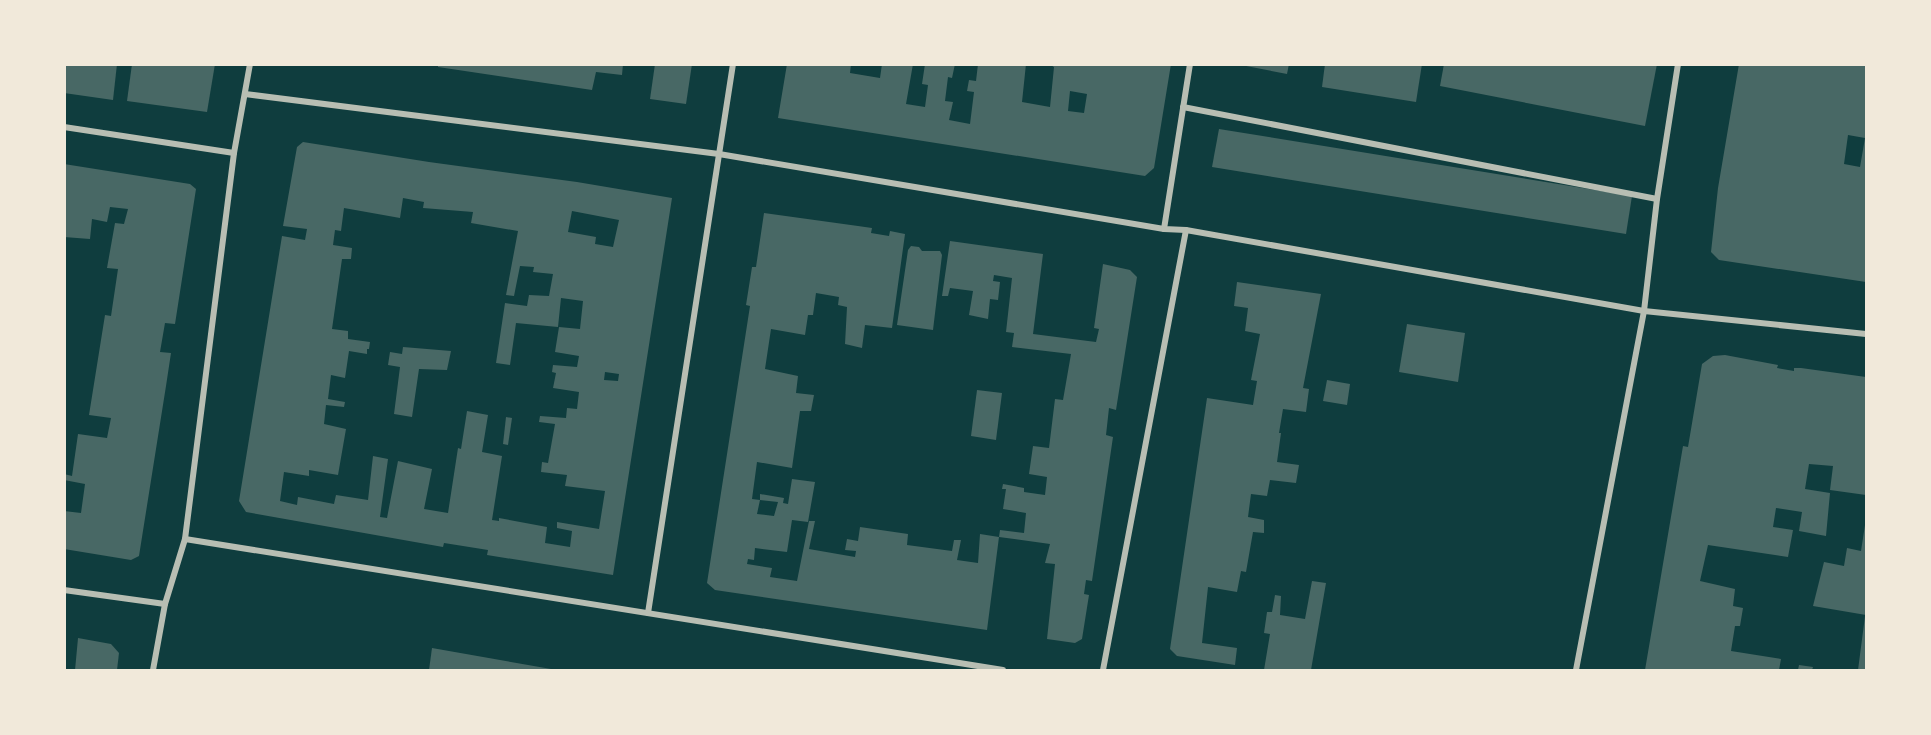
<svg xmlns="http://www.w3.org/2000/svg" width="1931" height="735" viewBox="0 0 1931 735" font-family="'DM Sans',sans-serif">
	<rect width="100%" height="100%" fill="#0f3d3e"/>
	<!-- building -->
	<g fill="#486865" fill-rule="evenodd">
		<path d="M64 64H117L113 100 64 93Z"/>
		<path d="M132 64H215L207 112 127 101Z"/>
		<path d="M438 64H623L622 75 596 72 592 90 438 67Z"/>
		<path d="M655 64H692L686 104 650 99Z"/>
		<path d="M787 64H851L850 73 880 78 882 64H913L906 104 925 107 928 85 922 84 925 64H955L952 78 948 77 945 101 953 102 949 120 970 124 974 92 967 91 969 80 976 81 978 64H1026L1022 102 1050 107 1054 67 1049 64H1171L1154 168 1145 176 778 118ZM1070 91 1087 94 1084 113 1068 111Z"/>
		<path d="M1236 64H1289L1287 74Z"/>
		<path d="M1325 64H1422L1416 102 1322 87Z"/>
		<path d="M1444 64H1657L1645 126 1440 86Z"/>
		<path d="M1739 64H1866V282L1719 260 1711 252 1718 188ZM1848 135 1865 138 1860 167 1844 164Z"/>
		<path d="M1219 129 1632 196 1626 234 1212 167Z"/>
		<path d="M303 142 429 162 577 182 672 198 613 575 487 555 488 550 463 546 444 543 443 547 246 512 239 501 282 236 305 240 307 229 283 226 297 147ZM403 198 424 202 423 208 473 212 471 223 518 231 506 295 514 296 520 266 534 267 533 272 553 274 549 296 529 295 527 306 505 303 496 363 510 365 516 323 558 327 561 298 583 301 580 329 559 327 555 352 579 356 577 367 553 365 552 372 556 373 553 388 579 392 577 409 567 408 566 418 540 416 539 422 555 424 548 463 542 462 541 472 567 475 565 486 605 491 599 529 557 522V528L572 531 570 547 545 543 547 527 499 518V521L492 520 502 456 482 452 488 415 467 411 461 449 458 448 448 513 424 509 432 469 398 461 387 518 380 517 388 459 373 456 368 500 336 495 334 504 298 497 297 505 280 501 284 472 309 476V470L338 475 346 429 324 424 326 405 344 407 345 402 328 399 331 375 345 378 349 351 367 354V349H369L370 342 348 339V331L332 329 342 259H351L352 248 333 245 335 230 341 231 344 208 400 218ZM572 211 619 220 613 247 595 244 596 237 568 232ZM605 372 619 374 618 381 604 380Z"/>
		<path d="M64 164 190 184 196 189 175 324 165 323 160 352 171 353 166 386 139 556 131 560 64 549V511L81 513 85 484 64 480V474L72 476 78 434 107 438 111 418 89 415 105 315 111 316 118 269 107 268 115 223 124 224 128 209 110 207 107 222 92 219 90 239 64 237Z"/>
		<path d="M764 213 858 226 872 228 871 233 889 236 890 231 905 234 892 328 865 325 862 348 845 344 847 307 838 305 839 297 816 293 813 315H808L805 335 771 329 765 369 798 376 796 393 814 395 811 411H800L792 468 757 462 752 499 760 500V494L784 498 783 503 788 504 792 479 815 482 808 522 792 520 787 552 755 548 754 560 748 559 747 564 772 568 770 577 797 581 809 521H815L809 549 855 557 856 551 845 550 847 539 858 541 860 527 908 534 907 545 952 551 954 540H961L957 560 978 563 980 534 999 537 987 630 715 590 707 583 750 306 746 305 752 267H756ZM760 500 778 502 774 516 757 514Z"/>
		<path d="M950 241 1043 254 1033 334 1096 342 1099 329 1094 328 1103 264 1130 270 1137 277 1116 410 1109 408 1106 435 1113 437 1092 581 1086 580 1084 594 1089 595 1082 639 1075 643 1047 639 1055 564 1045 563 1050 544 999 537 1000 530 1024 533 1026 513 1003 509 1006 489H1002L1003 484 1024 488V492L1045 495 1047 477 1029 474 1033 446 1049 448 1055 399 1063 400 1071 354 1012 347 1014 333 1006 332 1012 278 994 275 993 281 1000 282 998 300 990 299 988 319 969 315 973 291 950 288 948 296H942Z"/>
		<path d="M911 246 919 247 922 251H940L942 255 933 330 897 325 908 250Z"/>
		<path d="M1237 282 1321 294 1303 388 1309 389 1306 412 1283 409 1279 433H1281L1277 462 1299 465 1296 483 1270 480 1267 496 1251 494 1248 517 1264 520V533L1253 532 1246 572 1241 571 1237 592 1208 587 1202 643 1237 648 1235 665 1177 656 1170 649 1207 398 1253 405 1257 381 1251 380 1260 334 1245 331 1248 308 1234 306Z"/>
		<path d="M1407 324 1465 333 1458 382 1399 372Z"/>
		<path d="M403 347 451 351 447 370 419 369 412 417 394 414 400 367 388 365 390 352 402 354Z"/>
		<path d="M1725 355 1778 365 1777 368 1794 371V368H1801L1866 377V495L1830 490 1833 466 1809 464 1805 489 1830 493 1826 536 1799 531 1802 512 1776 508 1773 527 1793 530 1788 557 1708 545 1700 581 1735 589 1733 606 1743 608 1740 626H1735L1731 651 1781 659 1779 670H1645L1683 446 1688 447 1702 364 1713 356Z"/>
		<path d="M1327 380 1350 384 1347 405 1323 401Z"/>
		<path d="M977 390 1002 393 996 440 971 436Z"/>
		<path d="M506 417 512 418 508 445 503 444Z"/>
		<path d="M1865 525 1866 615 1813 606 1824 562 1844 566 1847 548 1861 551Z"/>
		<path d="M1312 581 1326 583 1311 670H1264L1270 634 1264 633 1267 612H1272L1275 595 1281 596 1280 615 1305 619Z"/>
		<path d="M1865 616 1866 670H1858L1864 624Z"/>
		<path d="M78 638 111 644 119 653 117 670H75Z"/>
		<path d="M432 648 551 669 550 670H429Z"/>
		<path d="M1799 665 1813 667 1812 670H1798Z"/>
	</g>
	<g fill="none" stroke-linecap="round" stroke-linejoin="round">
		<!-- minor -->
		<g stroke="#b8beb3" stroke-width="6">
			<path d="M245 94 719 154 1164 229 1186 230 1644 311 1866 334"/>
			<path d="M1183 107 1657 199"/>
			<path d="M64 127 234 153"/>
			<path d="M1164 229 1190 64"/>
			<path d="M185 539 1003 670"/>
			<path d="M64 590 165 604"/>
			<path d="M648 613 733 64"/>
			<path d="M153 670 165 604 185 539 234 153 250 64"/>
			<path d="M1103 670 1186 230"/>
			<path d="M1576 670 1644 311 1657 199 1678 64"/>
		</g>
	</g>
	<!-- border -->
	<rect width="1931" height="735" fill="none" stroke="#f1e9da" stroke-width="132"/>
</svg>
